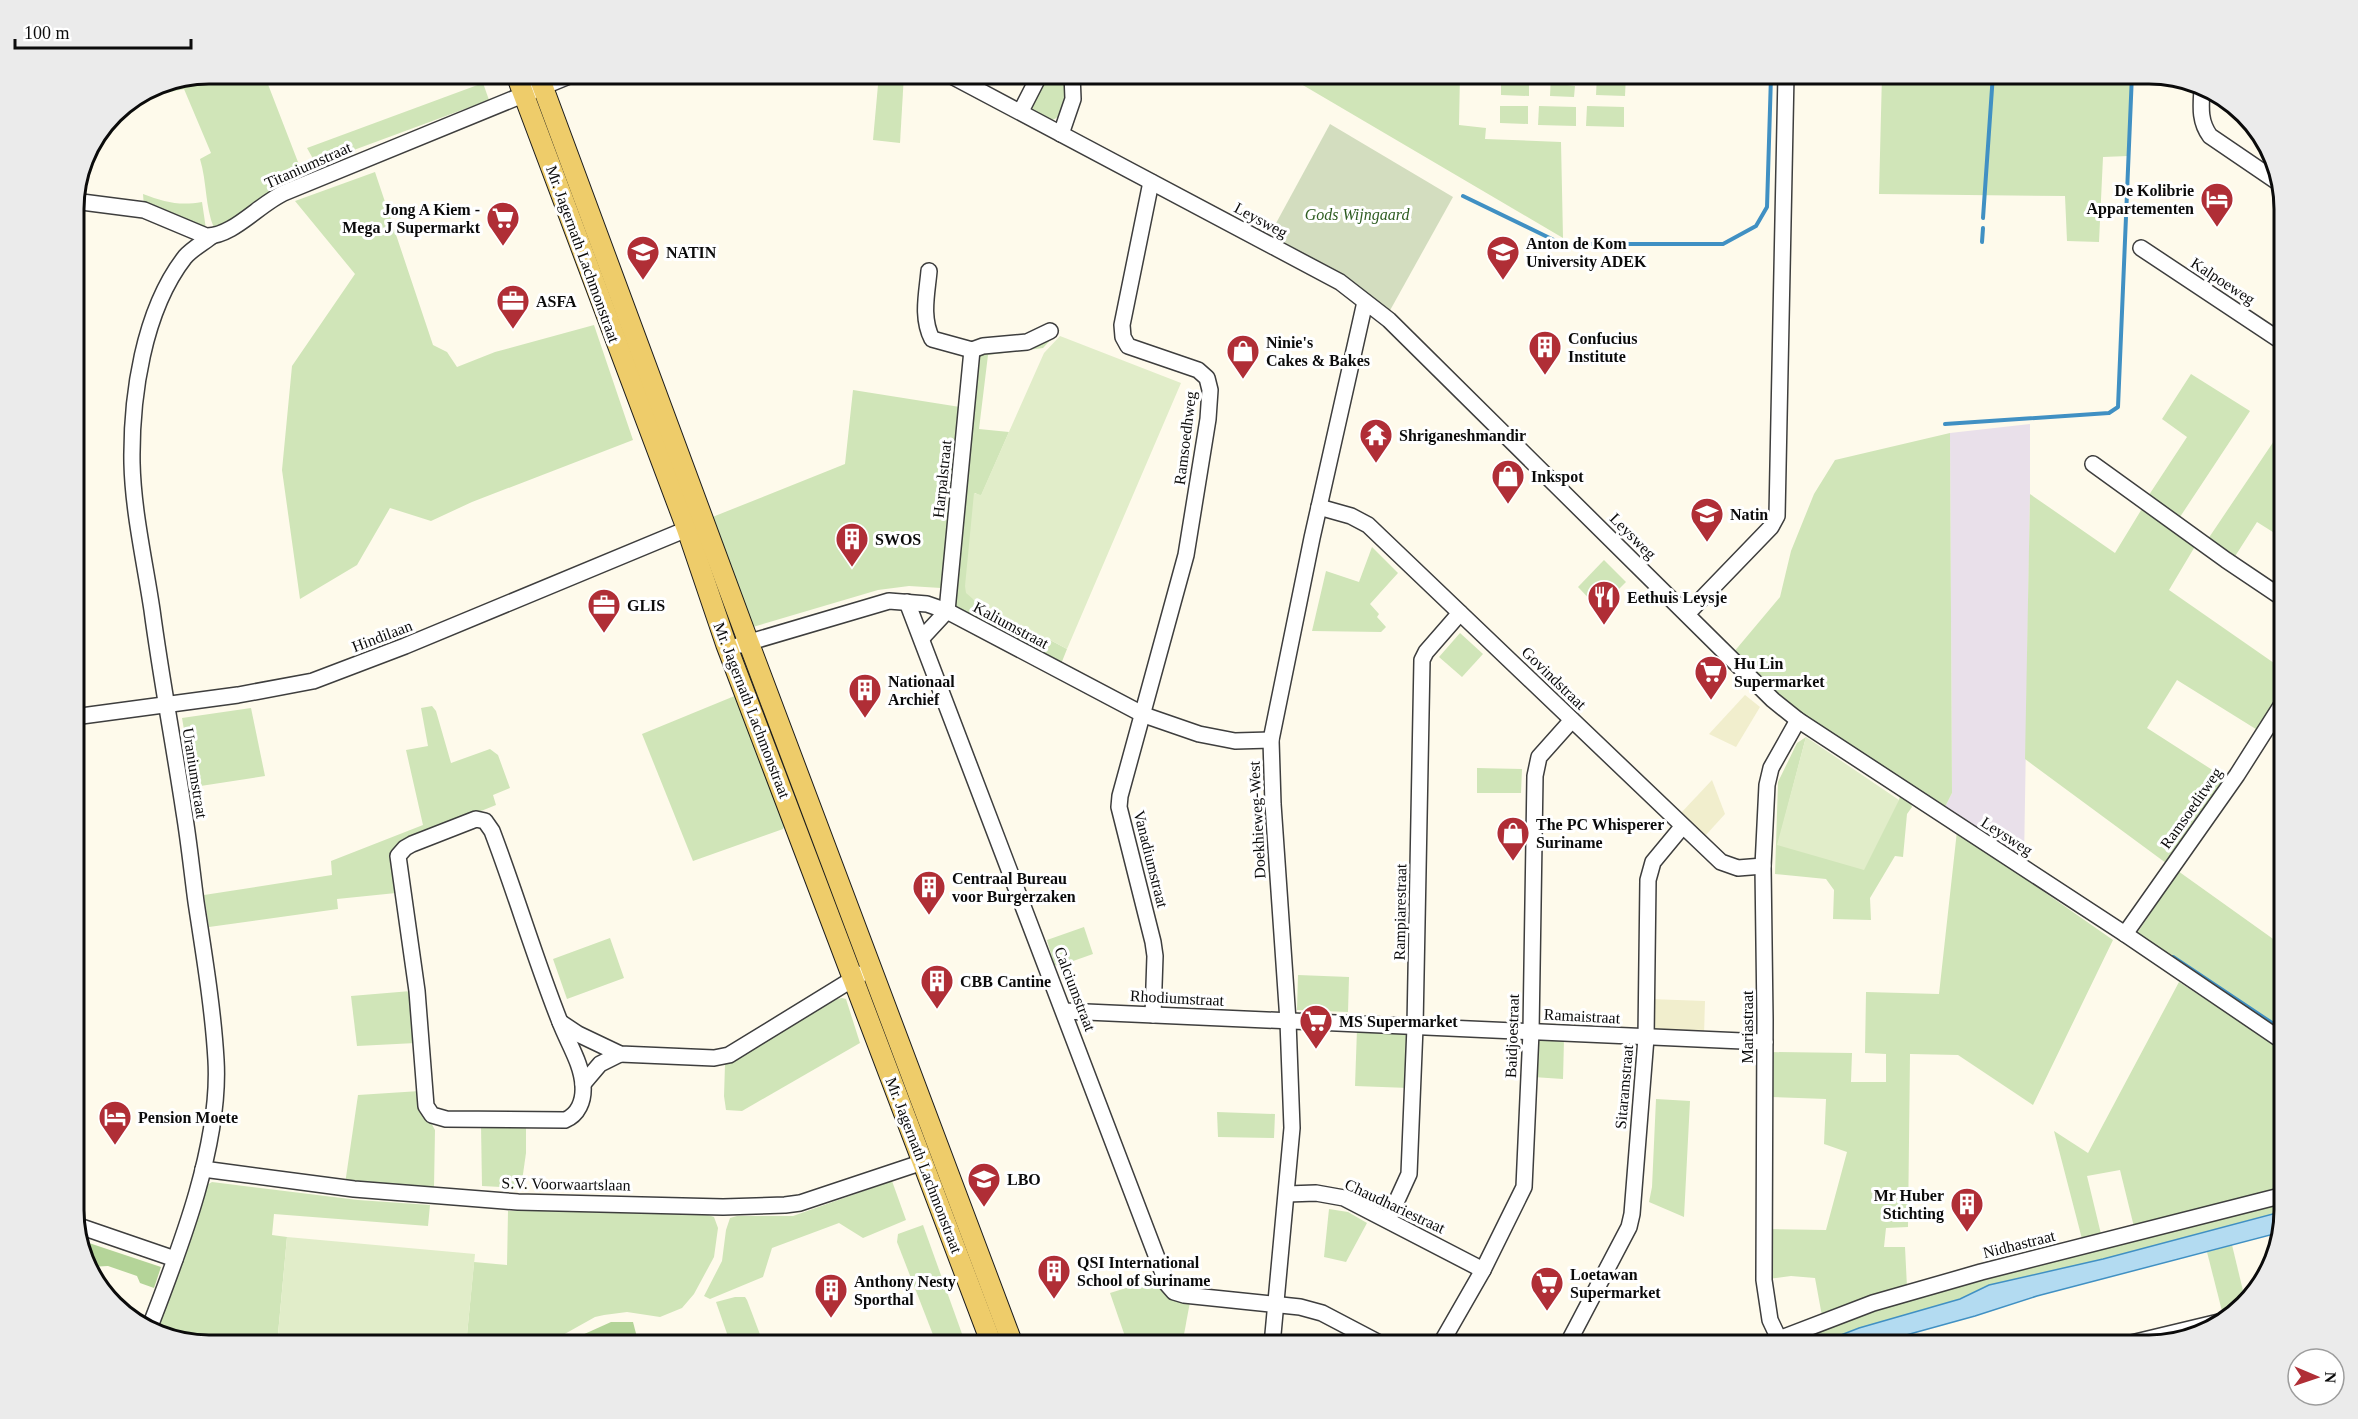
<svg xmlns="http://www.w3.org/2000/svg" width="2358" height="1419" viewBox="0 0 2358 1419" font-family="'Times New Roman',serif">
	<rect width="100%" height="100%" fill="#fefaeb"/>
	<!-- industrial -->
	<path fill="#e9e0ea" d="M2030 424V494L2024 862 1944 809 1952 793 1950 433Z"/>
	<!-- farmland -->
	<g fill="#f1eecd">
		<path d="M1745 695 1760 707 1736 747 1709 734Z"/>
		<path d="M1712 780 1725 814 1705 836 1681 813Z"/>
		<path d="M1650 999 1705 1001 1704 1035 1651 1033Z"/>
	</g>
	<!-- green -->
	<g fill="#d0e5b8">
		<path d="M209 74H264L303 175 271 190 228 223 214 228C205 207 207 182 200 159L211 153 184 89 133 100 158 84Z"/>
		<path d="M879 74H904L900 143 873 140Z"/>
		<path d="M1047 74H1067C1066 91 1071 116 1049 121L1033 112 1032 106Z"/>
		<path d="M1284 74H1460L1459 125 1486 128 1485 139 1561 142 1563 238Z"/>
		<path d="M1501 74H1529V96L1501 95Z"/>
		<path d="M1551 74H1568L1567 85 1575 86 1574 97 1550 96Z"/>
		<path d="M1597 74H1626L1625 96 1596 95Z"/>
		<path d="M1882 74H2132L2128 156 2103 157 2099 242 2067 241 2065 196 1879 194Z"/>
		<path d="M483 83 489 100 316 164 307 148Z"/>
		<path d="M1500 106H1528V124L1500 123Z"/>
		<path d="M1539 106 1576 107V126L1538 125Z"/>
		<path d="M1587 106 1624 107V127L1586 126Z"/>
		<path d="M375 172 433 345 447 352 457 367 495 352 594 325 633 440 472 502 431 521 390 508 357 565 300 599 282 470 292 366 355 274 295 201Z"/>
		<path d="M143 194C164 202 179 206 202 202L206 229 144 207Z"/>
		<path d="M1060 330 1043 348 988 355 979 429 1009 432 981 496 975 493 973 599 1067 649 1061 664 952 607 978 358 979 353Z"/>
		<path d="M2191 374 2250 411 2178 520 2147 498 2187 437 2162 419Z"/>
		<path d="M853 390 960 407 941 588 909 586 878 590 753 627 710 518 845 464Z"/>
		<path d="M2280 432 2284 435V539L2257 522 2232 561 2206 542Z"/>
		<path d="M1950 433 1952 793 1944 809 1845 744 1782 699 1733 653 1780 597 1791 551 1814 494 1835 460Z"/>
		<path d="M2030 494 2115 553 2143 507 2197 543 2169 590 2284 670V691L2259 731 2177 680 2147 728 2228 780 2170 866 2025 759Z"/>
		<path d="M1372 547 1398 573 1370 604 1379 614 1377 617 1386 627 1381 632 1312 631 1326 571 1359 582Z"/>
		<path d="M1604 560 1626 582 1599 609 1578 587Z"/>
		<path d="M1460 633 1483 654 1462 677 1439 657Z"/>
		<path d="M737 695 785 825 783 829 693 861 642 734Z"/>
		<path d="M432 706 436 711 451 763 490 749 498 755 510 788 493 795 496 805 404 842 392 852 391 867 396 893 337 899 338 909 209 927 204 895 332 875 331 861 423 825 406 750 428 746 421 708Z"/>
		<path d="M251 708 265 776 194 787 182 718Z"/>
		<path d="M1806 737 1778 844 1899 800 1900 795 1911 803 1912 807 1907 814 1903 857 1895 856 1870 898 1871 920 1833 919 1834 890 1826 879 1775 874 1778 782 1797 743Z"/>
		<path d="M1477 768 1522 769 1521 793H1477Z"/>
		<path d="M1957 831 2113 940 2033 1105 1958 1055 1910 1054 1908 1227 1886 1228 1884 1247H1905L1907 1287 1822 1316 1815 1278 1791 1276 1768 1279V1229L1826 1230 1847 1152 1824 1144 1826 1099 1770 1097 1769 1052 1852 1053 1851 1082H1886V1054L1865 1053 1866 992 1939 994Z"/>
		<path d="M2178 871 2276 941 2284 927V1036L2136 935Z"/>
		<path d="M1084 927 1093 954 1059 966 1054 965 1047 940Z"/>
		<path d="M610 938 624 978 567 999 553 959Z"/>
		<path d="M1298 975 1349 977 1348 1012 1297 1010Z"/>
		<path d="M2179 982 2284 1050V1151L2279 1161 2284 1165V1189L2134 1227 2120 1170 2087 1176 2101 1234 2082 1239 2054 1131 2088 1153Z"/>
		<path d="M411 991 416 1043 357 1046 351 996Z"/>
		<path d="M842 998 846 999 860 1043 742 1111 726 1110 724 1096 725 1064 837 999Z"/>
		<path d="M1357 1029 1408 1032 1409 1088 1355 1086Z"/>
		<path d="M1535 1039H1564L1563 1079 1533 1077Z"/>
		<path d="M420 1091 425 1112 435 1130 434 1187 345 1184 358 1095Z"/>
		<path d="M1656 1099 1690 1101 1684 1217 1649 1202 1652 1187Z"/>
		<path d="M1217 1112 1275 1114 1274 1138 1218 1137Z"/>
		<path d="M481 1125 526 1126V1153L521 1188 482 1186Z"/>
		<path d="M892 1181 906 1220 863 1238 839 1223 772 1248 763 1277 710 1299 704 1296 722 1261 726 1230 730 1218 737 1216H793Z"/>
		<path d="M212 1182 358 1200 430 1205 428 1226 274 1214 272 1235 287 1237 277 1345H209L154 1331 207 1185Z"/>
		<path d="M2284 1201V1211L2103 1259 1989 1285 1960 1299 1860 1328 1815 1345H1781L1929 1292Z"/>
		<path d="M1329 1209 1348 1212 1367 1223 1346 1262 1324 1257Z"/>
		<path d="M508 1211 699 1212 714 1217 718 1228 714 1257 694 1294 682 1308 660 1317 627 1312 604 1315 595 1317 545 1345H466L474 1262 507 1265Z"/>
		<path d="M923 1225 966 1345H937L897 1242 898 1234Z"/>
		<path d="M2232 1245 2245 1299 2231 1313 2223 1315 2207 1252Z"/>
		<path d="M1158 1278 1190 1302 1182 1345H1128L1110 1293Z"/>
		<path d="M735 1297H745L747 1300 764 1345H731L716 1302Z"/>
	</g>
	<!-- forest -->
	<g fill="#b4d498">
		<path d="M80 1240 161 1267 154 1288 140 1283 137 1276 108 1266 89 1267Z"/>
		<path d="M611 1322H633L639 1345H560Z"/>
	</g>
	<!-- cemetery -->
	<path fill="#d3ddbf" d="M1330 124 1453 197 1388 314 1268 238Z"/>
	<!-- pitch -->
	<g fill="#e1edc9">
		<path d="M1060 336 1181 383 1067 649 973 599 966 593 965 586 974 493 981 495 1044 353Z"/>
		<path d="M1806 737 1899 800 1864 870 1777 845Z"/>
		<path d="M287 1237 475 1254 466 1345H277Z"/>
	</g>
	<!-- water -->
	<path fill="#b3dbf1" stroke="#4090c3" stroke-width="1.5" d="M2284 1211 2278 1233 2037 1296 1975 1316 1870 1345H1815L1859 1328 1960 1299 1989 1285 2103 1259Z"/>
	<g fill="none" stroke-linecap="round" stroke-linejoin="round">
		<!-- stream -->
		<g stroke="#4090c3" stroke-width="4">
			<path d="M1463 196 1564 245"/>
			<path d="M1983 218 1993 74"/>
			<path d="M1982 242 1983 228"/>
			<path d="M1573 244H1723L1756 226 1767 207 1771 76"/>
			<path d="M1945 424 2109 413 2118 407 2132 74"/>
			<path d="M2173 957 2284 1031"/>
		</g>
		<!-- minor casing -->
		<g stroke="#3e3e3e" stroke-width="18">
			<g id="minor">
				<path d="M948 74 1340 282 1389 320 1773 700 1798 720 2125 934 2284 1042"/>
				<path d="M2202 88C2201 106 2199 121 2210 136L2279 183"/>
				<path d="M1021 111 1040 74"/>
				<path d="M1061 134 1073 99 1072 74"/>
				<path d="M1151 182 1122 325 1123 337 1128 346 1198 370 1207 378 1210 390 1208 419 1186 555 1120 796 1119 807 1153 942 1155 956 1153 1015"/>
				<path d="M74 201 144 210 206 236C233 237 261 202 286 192 382 152 478 113 574 74"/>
				<path d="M2141 248 2284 343"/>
				<path d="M929 271C927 294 921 317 932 339L972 350 983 346 1027 342 1050 331"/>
				<path d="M2093 464 2226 560 2284 599"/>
				<path d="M1319 507 1351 516 1368 525 1721 862 1738 868 1763 866"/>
				<path d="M907 602 1167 1284 1174 1292 1184 1295 1300 1307 1322 1313 1383 1345"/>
				<path d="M1687 614 1771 527 1777 516 1786 74"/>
				<path d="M922 638 947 611 972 350"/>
				<path d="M740 645 889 601 927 604 947 611 1144 715 1199 734 1235 741 1271 740"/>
				<path d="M74 717 238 695 313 681 405 646 687 529"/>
				<path d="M476 819 485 821 492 831C516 894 535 959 560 1022 568 1043 582 1064 583 1086 584 1101 578 1115 565 1120L446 1119 432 1115 426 1106 417 991 398 856 405 848 412 844Z"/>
				<path d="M2125 934 2237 775 2284 701"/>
				<path d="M1064 1011 1765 1042"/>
				<path d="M560 1022 578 1034 620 1054 714 1058 729 1055 861 974"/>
				<path d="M583 1084 600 1064 620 1054"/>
				<path d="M203 1169 354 1189 518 1202 723 1207 785 1205 800 1203 923 1162"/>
				<path d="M1287 1194 1316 1193 1344 1198 1483 1270"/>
				<path d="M1388 1220 1409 1174 1415 1027 1422 660 1426 652 1460 613"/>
				<path d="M76 1225 175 1259"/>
				<path d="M149 1329C179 1251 221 1145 216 1060 213 1008 204 955 196 902 192 872 189 842 184 812 174 745 161 678 152 610 145 563 133 511 132 463 131 397 143 311 185 257 192 249 203 243 212 236"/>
				<path d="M1779 1339 1770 1320 1764 1280 1765 1019 1763 866 1767 785 1771 768 1798 720"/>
				<path d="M1272 1345 1292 1128 1288 1021 1273 804 1271 740 1312 538 1365 302"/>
				<path d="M1440 1345 1483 1270 1524 1187 1531 1032 1535 776 1539 757 1572 720"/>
				<path d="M1567 1345 1629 1227 1632 1214 1646 1038 1648 880 1653 862 1682 827"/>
				<path d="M1768 1345 1779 1339 1873 1303 1981 1272 2284 1195"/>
				<path d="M2123 1345 2223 1321"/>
			</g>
		</g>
		<!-- major casing -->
		<g stroke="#1c1c1c" stroke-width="22">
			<g id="major">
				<path d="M516 74 687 529 726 644 992 1345"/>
				<path d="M538 74 748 641 1013 1345"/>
			</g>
		</g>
		<!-- minor -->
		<use href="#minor" stroke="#fff" stroke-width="15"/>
		<!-- major -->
		<use href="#major" stroke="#eecc6a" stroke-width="20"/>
	</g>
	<!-- icons -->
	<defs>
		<g id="hotel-pin" transform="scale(1.725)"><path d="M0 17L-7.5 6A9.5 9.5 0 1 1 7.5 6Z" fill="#b02e36" stroke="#fff"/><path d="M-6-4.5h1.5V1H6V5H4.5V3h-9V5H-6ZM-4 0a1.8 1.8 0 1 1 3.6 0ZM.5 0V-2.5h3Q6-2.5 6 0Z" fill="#fff"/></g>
		<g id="supermarket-pin" transform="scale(1.725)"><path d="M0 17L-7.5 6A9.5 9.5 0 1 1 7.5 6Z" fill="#b02e36" stroke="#fff"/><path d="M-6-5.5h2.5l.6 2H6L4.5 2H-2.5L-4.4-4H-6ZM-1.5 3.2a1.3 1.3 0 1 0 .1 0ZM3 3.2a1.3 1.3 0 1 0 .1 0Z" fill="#fff"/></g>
		<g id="school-pin" transform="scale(1.725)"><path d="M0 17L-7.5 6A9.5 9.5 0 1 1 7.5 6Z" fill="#b02e36" stroke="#fff"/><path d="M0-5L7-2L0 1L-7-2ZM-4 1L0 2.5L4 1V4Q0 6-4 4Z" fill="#fff"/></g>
		<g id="university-pin" transform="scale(1.725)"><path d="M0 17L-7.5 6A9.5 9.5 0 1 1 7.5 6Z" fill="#b02e36" stroke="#fff"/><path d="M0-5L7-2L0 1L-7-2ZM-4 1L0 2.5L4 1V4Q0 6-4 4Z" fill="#fff"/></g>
		<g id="office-pin" transform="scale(1.725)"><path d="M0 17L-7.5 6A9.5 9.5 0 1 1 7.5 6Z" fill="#b02e36" stroke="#fff"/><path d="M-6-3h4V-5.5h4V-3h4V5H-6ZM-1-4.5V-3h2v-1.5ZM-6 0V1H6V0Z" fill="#fff"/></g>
		<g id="building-pin" transform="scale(1.725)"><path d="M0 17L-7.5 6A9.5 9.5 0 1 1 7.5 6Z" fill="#b02e36" stroke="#fff"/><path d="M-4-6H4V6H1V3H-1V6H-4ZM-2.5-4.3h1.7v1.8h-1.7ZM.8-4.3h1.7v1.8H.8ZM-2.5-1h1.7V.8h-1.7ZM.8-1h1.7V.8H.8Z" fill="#fff"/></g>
		<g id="shop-pin" transform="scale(1.725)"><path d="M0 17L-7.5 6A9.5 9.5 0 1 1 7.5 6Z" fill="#b02e36" stroke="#fff"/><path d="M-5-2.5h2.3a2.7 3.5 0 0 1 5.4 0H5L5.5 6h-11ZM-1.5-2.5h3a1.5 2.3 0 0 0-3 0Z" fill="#fff"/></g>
		<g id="temple-pin" transform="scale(1.725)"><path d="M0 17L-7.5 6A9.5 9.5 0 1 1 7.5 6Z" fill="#b02e36" stroke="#fff"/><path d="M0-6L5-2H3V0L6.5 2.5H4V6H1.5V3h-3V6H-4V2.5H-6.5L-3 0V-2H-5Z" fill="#fff"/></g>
		<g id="restaurant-pin" transform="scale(1.725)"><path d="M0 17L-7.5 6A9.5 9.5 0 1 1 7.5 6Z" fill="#b02e36" stroke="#fff"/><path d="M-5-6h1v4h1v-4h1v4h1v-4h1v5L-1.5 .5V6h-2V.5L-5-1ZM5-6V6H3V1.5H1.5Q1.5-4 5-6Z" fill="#fff"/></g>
	</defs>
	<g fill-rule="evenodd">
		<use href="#hotel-pin" x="2217" y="199"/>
		<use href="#supermarket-pin" x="503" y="218"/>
		<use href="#school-pin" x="643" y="252"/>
		<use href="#university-pin" x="1503" y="252"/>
		<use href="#office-pin" x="513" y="301"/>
		<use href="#building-pin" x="1545" y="347"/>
		<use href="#shop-pin" x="1243" y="351"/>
		<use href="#temple-pin" x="1376" y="435"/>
		<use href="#shop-pin" x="1508" y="476"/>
		<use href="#school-pin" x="1707" y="514"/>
		<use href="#building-pin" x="852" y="539"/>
		<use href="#restaurant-pin" x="1604" y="597"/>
		<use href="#office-pin" x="604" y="605"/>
		<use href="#supermarket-pin" x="1711" y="672"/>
		<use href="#building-pin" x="865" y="690"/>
		<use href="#shop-pin" x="1513" y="833"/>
		<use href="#building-pin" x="929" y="887"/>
		<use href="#building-pin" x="937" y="981"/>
		<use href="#supermarket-pin" x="1316" y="1021"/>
		<use href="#hotel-pin" x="115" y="1117"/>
		<use href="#school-pin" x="984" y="1179"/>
		<use href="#building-pin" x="1967" y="1204"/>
		<use href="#building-pin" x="1054" y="1271"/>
		<use href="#supermarket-pin" x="1547" y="1283"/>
		<use href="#building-pin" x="831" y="1290"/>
	</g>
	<g text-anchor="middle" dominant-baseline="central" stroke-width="6" stroke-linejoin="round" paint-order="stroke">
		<!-- street labels -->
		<g font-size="16" fill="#0b0b0b" stroke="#fff">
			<text transform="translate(308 165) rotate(-24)">Titaniumstraat</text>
			<text transform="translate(1261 220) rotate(28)">Leysweg</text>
			<text transform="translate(583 254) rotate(70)">Mr. Jagernath Lachmonstraat</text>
			<text transform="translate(2223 281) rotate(33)">Kalpoeweg</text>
			<text transform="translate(1185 438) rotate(-83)">Ramsoedhweg</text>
			<text transform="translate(942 479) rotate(-84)">Harpalstraat</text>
			<text transform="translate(1633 536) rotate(45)">Leysweg</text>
			<text transform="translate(1011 625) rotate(28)">Kaliumstraat</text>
			<text transform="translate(382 636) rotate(-21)">Hindilaan</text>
			<text transform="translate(1554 678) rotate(44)">Govindstraat</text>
			<text transform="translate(752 710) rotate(69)">Mr. Jagernath Lachmonstraat</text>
			<text transform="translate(195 773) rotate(81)">Uraniumstraat</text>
			<text transform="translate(2191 808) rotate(-55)">Ramsoeditweg</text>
			<text transform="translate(1257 820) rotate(-93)">Doekhieweg-West</text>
			<text transform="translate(2007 836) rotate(33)">Leysweg</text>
			<text transform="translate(1151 859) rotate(76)">Vanadiumstraat</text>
			<text transform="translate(1400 912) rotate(-89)">Rampiarestraat</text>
			<text transform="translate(1075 989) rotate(69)">Calciumstraat</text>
			<text transform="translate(1177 998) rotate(3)">Rhodiumstraat</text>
			<text transform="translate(1582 1016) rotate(3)">Ramaistraat</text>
			<text transform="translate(1747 1027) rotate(-90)">Mariastraat</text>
			<text transform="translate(1512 1036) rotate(-88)">Baidjoestraat</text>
			<text transform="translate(1624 1087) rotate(-85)">Sitaramstraat</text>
			<text transform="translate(924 1165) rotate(69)">Mr. Jagernath Lachmonstraat</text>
			<text transform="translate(566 1184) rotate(1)">S.V. Voorwaartslaan</text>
			<text transform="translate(1395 1206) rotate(25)">Chaudhariestraat</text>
			<text transform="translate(2019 1244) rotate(-14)">Nidhastraat</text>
		</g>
		<!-- poi labels -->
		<g font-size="16" font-weight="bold" fill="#0b0b0b" stroke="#fff" text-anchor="start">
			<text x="2194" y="190" text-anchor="end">De Kolibrie<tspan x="2194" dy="18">Appartementen</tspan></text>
			<text x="480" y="209" text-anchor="end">Jong A Kiem -<tspan x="480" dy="18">Mega J Supermarkt</tspan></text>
			<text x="1526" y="243">Anton de Kom<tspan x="1526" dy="18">University ADEK</tspan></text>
			<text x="666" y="252">NATIN</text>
			<text x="536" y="301">ASFA</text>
			<text x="1568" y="338">Confucius<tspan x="1568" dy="18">Institute</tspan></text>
			<text x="1266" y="342">Ninie's<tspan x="1266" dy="18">Cakes &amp; Bakes</tspan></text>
			<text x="1399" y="435">Shriganeshmandir</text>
			<text x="1531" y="476">Inkspot</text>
			<text x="1730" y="514">Natin</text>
			<text x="875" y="539">SWOS</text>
			<text x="1627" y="597">Eethuis Leysje</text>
			<text x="627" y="605">GLIS</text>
			<text x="1734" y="663">Hu Lin<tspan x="1734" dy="18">Supermarket</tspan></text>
			<text x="888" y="681">Nationaal<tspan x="888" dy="18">Archief</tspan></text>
			<text x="1536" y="824">The PC Whisperer<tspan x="1536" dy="18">Suriname</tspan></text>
			<text x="952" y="878">Centraal Bureau<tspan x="952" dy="18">voor Burgerzaken</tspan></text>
			<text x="960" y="981">CBB Cantine</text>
			<text x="1339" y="1021">MS Supermarket</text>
			<text x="138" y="1117">Pension Moete</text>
			<text x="1007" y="1179">LBO</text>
			<text x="1944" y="1195" text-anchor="end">Mr Huber<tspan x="1944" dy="18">Stichting</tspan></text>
			<text x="1077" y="1262">QSI International<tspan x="1077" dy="18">School of Suriname</tspan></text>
			<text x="1570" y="1274">Loetawan<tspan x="1570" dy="18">Supermarket</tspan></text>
			<text x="854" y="1281">Anthony Nesty<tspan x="854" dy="18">Sporthal</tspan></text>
		</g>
		<!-- park labels -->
		<g font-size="16" font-style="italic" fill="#2e5d21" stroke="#fff">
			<text x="1357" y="214">Gods Wijngaard</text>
		</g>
	</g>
	<!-- crop -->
	<path d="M0 0H2358V1419H0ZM209 84H2149A125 125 0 0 1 2274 209V1210A125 125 0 0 1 2149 1335H209A125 125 0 0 1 84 1210V209A125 125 0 0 1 209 84Z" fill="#ebebeb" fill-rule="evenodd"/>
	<path fill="none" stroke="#0b0b0b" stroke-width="3" d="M209 84H2149A125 125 0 0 1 2274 209V1210A125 125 0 0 1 2149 1335H209A125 125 0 0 1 84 1210V209A125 125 0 0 1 209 84Z"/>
	<!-- north arrow -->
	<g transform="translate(2316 1377) rotate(92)"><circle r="28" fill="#ffffff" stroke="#9d9d9d" stroke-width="1.5"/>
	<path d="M0-4.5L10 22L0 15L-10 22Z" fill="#b02e36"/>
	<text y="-9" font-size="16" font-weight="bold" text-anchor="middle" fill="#0b0b0b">N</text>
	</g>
	<!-- scale -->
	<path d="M15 39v9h176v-9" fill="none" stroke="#0b0b0b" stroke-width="3"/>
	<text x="24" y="39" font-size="18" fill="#0b0b0b" stroke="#ffffff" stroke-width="4.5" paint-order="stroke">100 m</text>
</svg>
